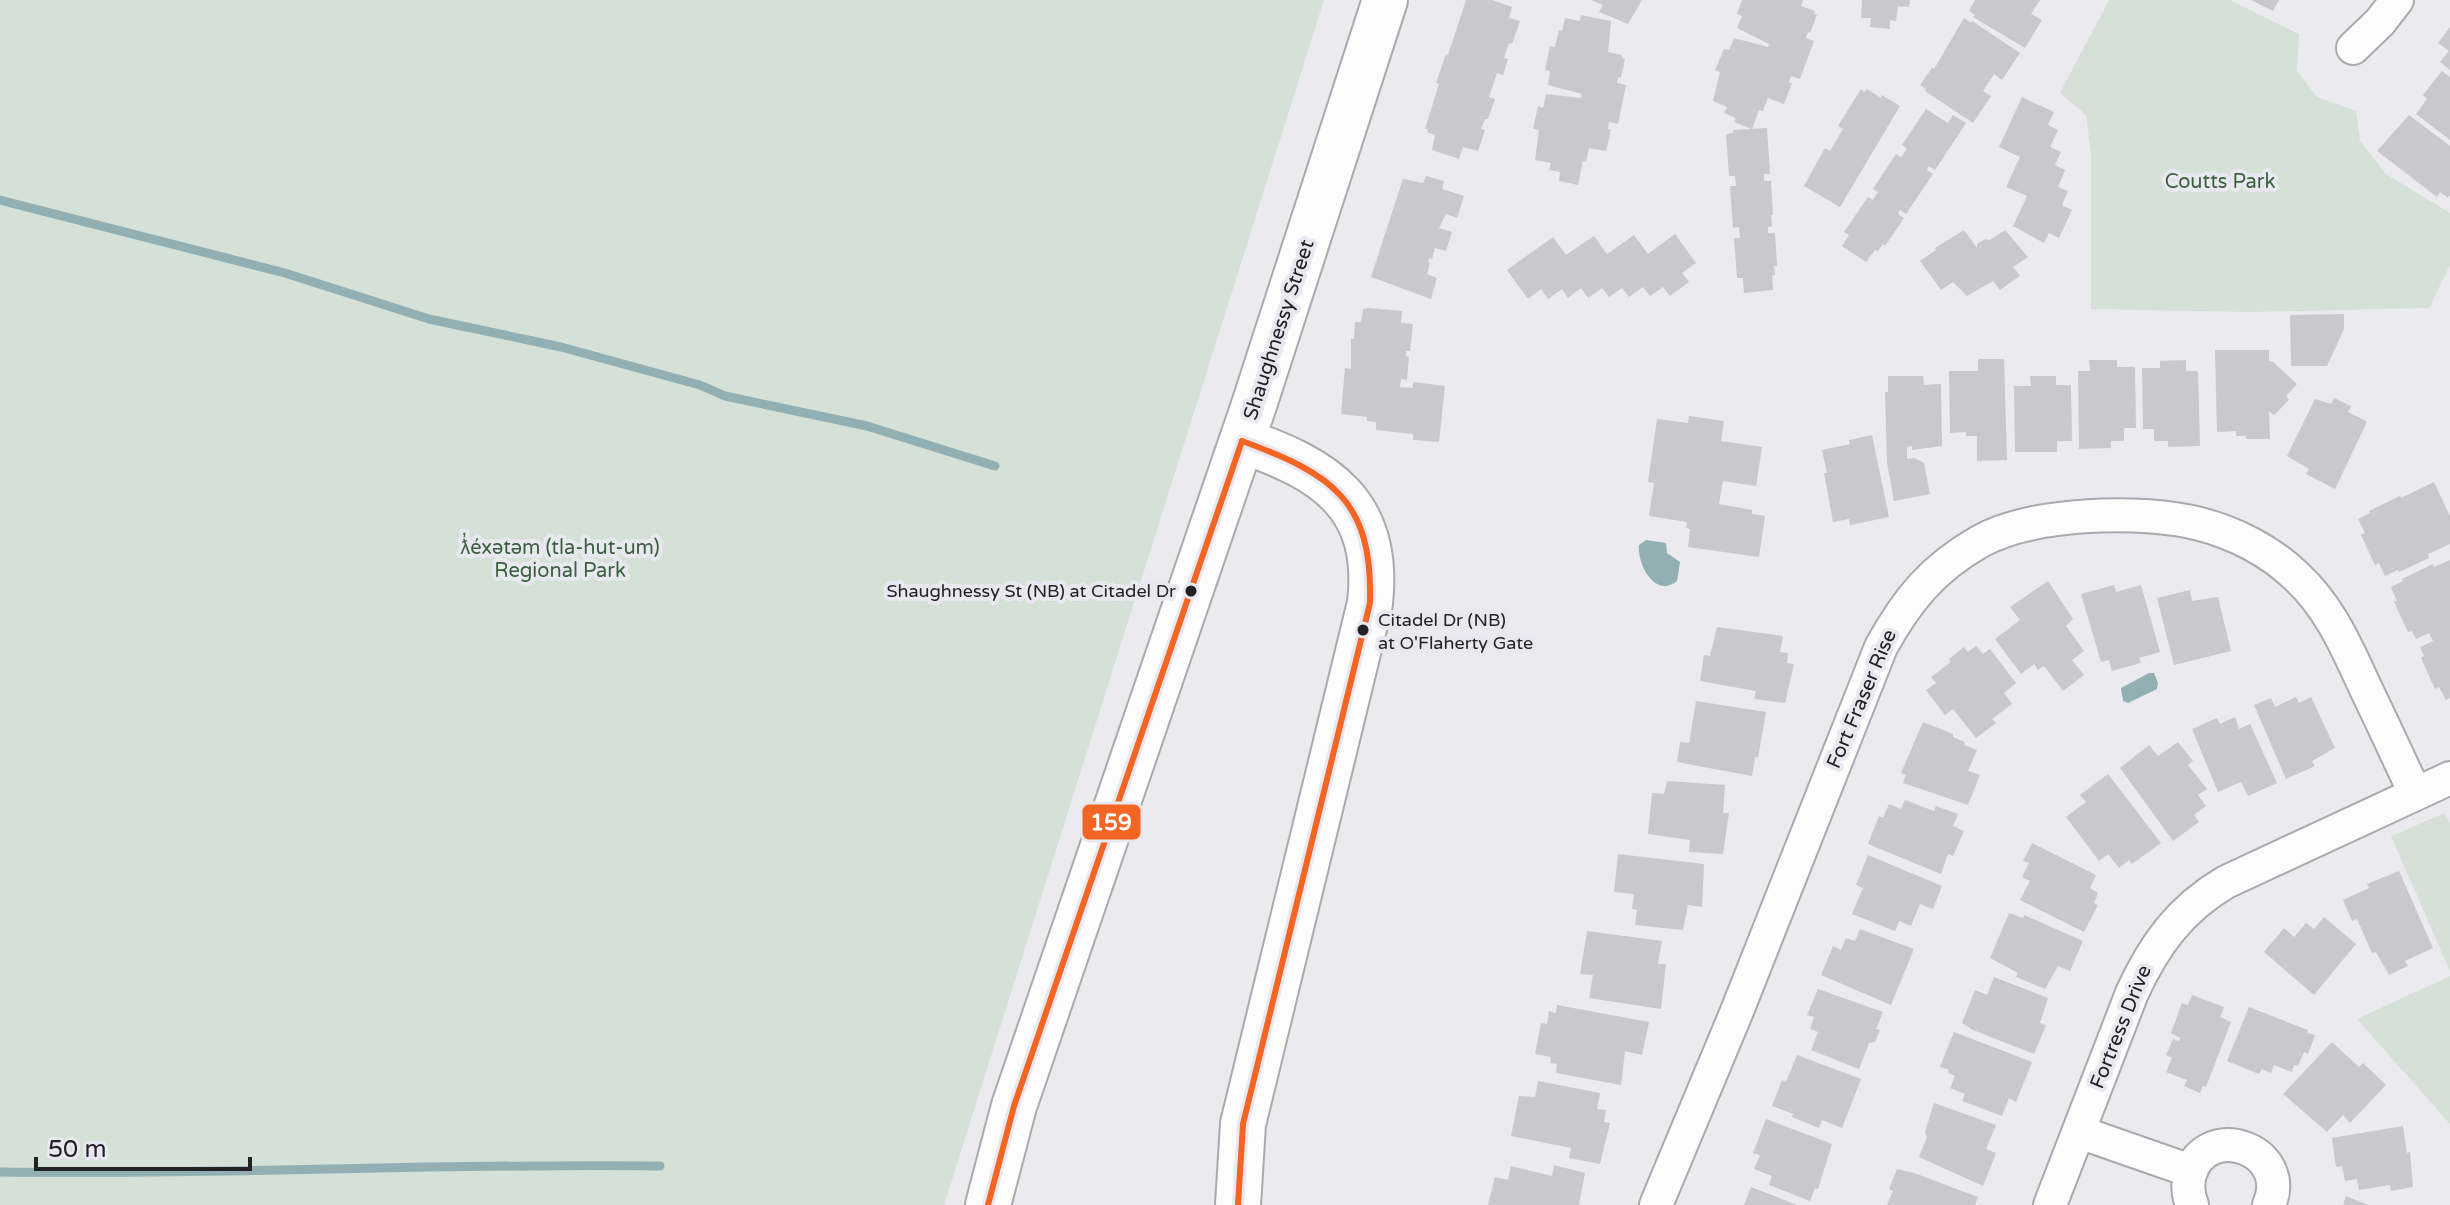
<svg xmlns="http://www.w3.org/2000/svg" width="2450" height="1205" viewBox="0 0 2450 1205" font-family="'Varela Round',sans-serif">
	<rect width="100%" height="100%" fill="#eaeaef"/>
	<!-- green -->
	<g fill="#d5e0d7">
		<path d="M0 0H1324L944 1205H0Z"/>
		<path d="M2109 0H2230L2299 34 2297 71 2317 97 2356 111 2360 141 2386 174 2450 213V265L2429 308 2249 312 2091 309V153L2086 115 2060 93Z"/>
		<path d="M2445 813 2450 824V971L2391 836Z"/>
		<path d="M2450 976V1124L2357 1019Z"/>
	</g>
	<!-- water -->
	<g fill="#92afb3">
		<path d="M1646 540 1666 543 1667 553 1680 562 1677 581C1655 599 1637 564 1639 545Z"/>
		<path d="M2149 673H2154L2158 683 2157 689 2128 703 2123 701 2121 688Z"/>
	</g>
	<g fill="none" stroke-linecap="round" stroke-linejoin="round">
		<!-- stream -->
		<g stroke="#92afb3" stroke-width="9">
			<path d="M0 200 285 273 429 319 561 347 700 385 725 396 867 426 995 466"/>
			<path d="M0 1172C220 1175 440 1163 660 1166"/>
		</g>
	</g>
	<!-- building -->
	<g fill="#c9c9cc">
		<path d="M1466 0H1492L1512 7 1509 18 1520 21 1512 44 1509 43 1504 58 1508 59 1503 75 1497 73 1489 97 1495 99 1488 119H1485L1481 129 1485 130 1478 151 1463 147 1459 159 1432 150 1435 135 1427 132 1428 129H1425L1439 84 1436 83 1446 54 1448 55Z"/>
		<path d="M1591 0H1642L1628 24 1599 12 1603 5Z"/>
		<path d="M1742 0H1803L1801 6 1815 11 1814 14 1817 15 1810 33 1808 32 1806 38 1814 41 1800 79 1791 76 1789 82 1792 83 1784 104 1768 98 1763 111 1759 110 1752 129 1734 122 1736 118 1724 113 1727 107 1713 101 1720 72 1715 70 1724 49 1729 50 1734 38 1768 47 1769 44 1737 28 1742 16 1737 14Z"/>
		<path d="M1862 0H1910L1909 7 1898 6 1896 21 1890 20V29L1870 27 1871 18H1861Z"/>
		<path d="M1975 0H2040L2031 14 2042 20 2025 48 1973 17 1975 15 1969 11Z"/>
		<path d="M2251 0H2279L2273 11Z"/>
		<path d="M1581 15 1611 21 1608 52 1622 55V58L1625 59 1621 78 1618 77 1617 83 1626 85 1618 124 1609 122 1608 129 1611 130 1606 151 1589 148 1586 162 1583 161 1578 185 1559 181 1560 172 1549 170 1551 163 1535 160 1539 130 1533 129 1538 106 1543 108 1546 94 1581 98 1582 94 1548 85 1550 71 1545 70 1550 46 1555 47 1559 30 1562 31 1565 18 1580 21Z"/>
		<path d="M1964 18 1971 23 1972 21 2020 53 2002 80 1994 74 1983 91 1991 96 1973 123 1925 91 1926 89 1920 85 1932 68 1934 69Z"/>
		<path d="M2450 27V70L2440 62 2449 51 2438 43Z"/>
		<path d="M2442 71 2450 77V140L2416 114 2427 99 2423 95Z"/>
		<path d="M1861 89 1865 92 1867 89 1881 98 1882 95 1900 106 1840 207 1804 186 1825 148 1830 151 1843 129 1838 126Z"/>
		<path d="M2022 97 2054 112 2048 125 2058 130 2050 147 2061 152 2055 165 2065 170 2058 187 2068 191 2062 205 2072 210 2059 238 2049 233 2044 243 2013 226 2027 196 2006 187 2020 157 1999 147Z"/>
		<path d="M1926 109 1948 123 1953 115 1966 123 1935 170 1929 166 1927 170 1933 174 1906 214 1900 210 1898 214 1904 218 1885 246 1883 244 1878 251 1875 250 1866 262 1842 246 1849 235 1844 232 1868 197 1873 200 1878 192 1873 189 1896 154 1901 157 1907 149 1902 145Z"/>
		<path d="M2409 115 2450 146V195L2448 198 2440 192 2437 197 2377 151Z"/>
		<path d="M1767 128 1770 174H1764V181H1771L1773 215H1771L1772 226 1768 227V233H1775L1777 266H1774L1775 275 1772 276 1773 290 1744 293 1743 278H1737L1734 238H1740L1739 227 1733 228 1730 186H1736L1735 176H1729L1726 134 1733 133V130Z"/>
		<path d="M1426 176 1444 181 1442 189 1464 196 1457 218 1446 214 1439 228 1452 232 1446 251 1435 248 1432 259 1429 258 1428 262 1430 263 1427 274 1437 278 1431 299 1371 277 1403 179 1423 183Z"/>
		<path d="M1964 230 1977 248V244L1985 239 1990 240 2005 230 2028 257 2013 267 2020 276 2000 290 1993 281 1967 296 1953 282 1941 290 1920 261 1936 250 1935 248Z"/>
		<path d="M1675 234 1696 263 1682 273 1689 282 1670 296 1663 287 1650 296 1643 287 1629 297 1622 288 1609 297 1602 288 1588 298 1581 288 1568 298 1562 289 1548 299 1541 289 1528 299 1507 270 1553 237 1566 255 1594 236 1607 254 1634 235 1648 254Z"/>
		<path d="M1368 308 1402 311 1401 323 1413 324 1410 351H1406V356L1409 357 1407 380 1401 379 1400 387 1413 388V382L1445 386 1439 442 1413 440V434L1376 430V422L1367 421V417L1341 414 1345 368 1351 369V339H1354L1355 322H1361L1363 309Z"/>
		<path d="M2344 314V329L2327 366H2291L2290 315Z"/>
		<path d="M2215 350H2269V361L2273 362 2297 384 2286 396 2289 400 2274 415 2269 411 2270 439H2246V436H2236V431L2217 432Z"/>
		<path d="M1978 359H2004L2007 460 1977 461V436H1966V432L1950 433 1949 371H1978Z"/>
		<path d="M2089 360H2117V367H2135L2136 428H2124V441H2111V448L2079 449 2078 371H2090Z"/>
		<path d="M2186 360V371H2198L2200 446 2168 447V441H2154V429H2143L2142 368H2160V361Z"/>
		<path d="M1888 376H1923L1924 385 1941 384 1942 446 1912 450V446L1907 447V459L1914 458 1924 463 1930 494 1894 501 1887 463 1885 392H1888Z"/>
		<path d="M2030 376H2056V385H2071L2072 441H2057V452H2015L2014 386H2031Z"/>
		<path d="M2334 398 2351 406 2348 412 2366 421V424L2335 489 2306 474 2309 469 2287 456 2315 399 2331 404Z"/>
		<path d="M1689 416 1724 421 1721 441 1762 447 1756 486 1723 481 1719 504 1752 510V514L1765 516 1759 557 1688 547 1690 529 1686 528 1687 522 1649 516 1654 483 1648 482 1657 419 1688 423Z"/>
		<path d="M1872 435 1889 517 1850 525 1849 519 1833 522 1824 473H1827L1822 450 1850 444 1849 440Z"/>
		<path d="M2434 482 2450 516V544L2428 554 2429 558 2399 572 2398 570 2385 576 2379 563 2375 565 2361 535 2365 533 2358 519 2370 513 2369 511 2400 496 2401 498Z"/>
		<path d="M2450 560V698L2446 700 2439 687 2435 689 2421 658 2424 656 2420 647 2433 641 2429 633 2416 639 2412 631 2408 632 2394 602 2397 601 2391 587 2403 581 2402 579 2433 564 2434 567Z"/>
		<path d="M2048 581 2073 619 2066 626 2084 651 2072 660 2084 675 2063 691 2044 666 2038 670 2034 664 2021 674 1995 639 2020 620 2010 607Z"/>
		<path d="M2114 585 2116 592 2141 585 2160 652 2139 658 2141 663 2112 671 2109 660 2101 662 2081 594Z"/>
		<path d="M2190 590 2192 601 2218 597 2231 651 2174 665 2157 598Z"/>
		<path d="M1717 627 1783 636 1780 652 1788 653 1787 663 1794 664 1785 703 1754 699 1756 691 1700 681 1704 655 1710 656Z"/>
		<path d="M1976 646 1983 654 1990 649 2016 683 2004 693 2012 704 1992 719 1996 723 1976 738 1953 709 1945 715 1926 690 1936 683 1931 677 1951 662 1949 659 1964 647 1968 652Z"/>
		<path d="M2296 697 2299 703 2311 697 2335 748 2312 761 2315 766 2286 779 2254 705 2271 698 2275 707Z"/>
		<path d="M1696 701 1766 712 1758 758 1755 757 1752 776 1677 762 1680 742 1689 743Z"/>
		<path d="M2235 717 2239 729 2250 724 2277 783 2248 796 2241 782 2218 792 2192 729 2217 718 2220 724Z"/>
		<path d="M1923 722 1953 734V737L1965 742 1964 745 1977 750 1968 771 1980 775 1968 805 1903 783 1906 775 1901 773Z"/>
		<path d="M2178 742 2193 761 2188 765 2207 789 2198 795 2206 806 2194 815 2199 822 2173 841 2120 768 2149 745 2158 756Z"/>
		<path d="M2108 774 2161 843 2132 864 2129 860 2119 868 2108 854 2099 861 2066 817 2086 802 2080 795Z"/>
		<path d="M1667 781 1725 785 1723 813H1729L1723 854 1689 852 1690 840 1648 834 1652 793 1664 794Z"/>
		<path d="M1905 800 1934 811 1936 806 1958 814 1953 826 1964 831 1953 856 1948 854 1941 874 1868 844 1879 816 1883 818 1889 804 1901 809Z"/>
		<path d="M2032 843 2096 875 2090 888 2098 893 2094 903 2098 905 2084 932 2020 900 2030 881 2022 877 2029 863 2023 861Z"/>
		<path d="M1618 854 1704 864 1702 907 1688 905 1683 930 1635 925 1637 910 1632 909 1634 894 1614 892Z"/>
		<path d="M1868 855 1942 886 1933 909 1920 904 1911 926 1899 921 1895 931 1852 914 1863 888 1856 885Z"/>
		<path d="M2399 871 2433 948 2405 961 2408 966 2389 975 2376 952 2372 953 2357 919 2352 921 2343 900 2369 888 2367 884Z"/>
		<path d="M2009 913 2023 918 2024 915 2083 941 2070 971 2058 966 2045 989 2016 977 2018 973 1990 958Z"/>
		<path d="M2324 917 2356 944 2314 995 2264 952 2284 928 2294 937 2306 923 2314 929Z"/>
		<path d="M1860 929 1914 949 1891 1005 1821 975 1833 946 1841 950 1846 938 1855 941Z"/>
		<path d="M1587 931 1662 941 1658 964H1666L1661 1009 1589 998 1593 975 1580 974Z"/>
		<path d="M1994 977 2048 998 2040 1023 2046 1025 2034 1054 1973 1030 1962 1023 1975 990 1987 995Z"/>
		<path d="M1818 989 1883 1012 1876 1029 1880 1030 1875 1042 1869 1043 1859 1069 1811 1050 1818 1032 1810 1029 1814 1017 1807 1015Z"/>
		<path d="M2192 995 2224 1007 2220 1017 2231 1022 2206 1087 2203 1086 2200 1093 2184 1086 2187 1080 2166 1072 2172 1058 2166 1055 2173 1039 2179 1041 2180 1038 2171 1033 2182 1003 2188 1005Z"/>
		<path d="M1557 1005 1649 1022 1642 1055 1625 1051 1621 1085 1556 1073 1557 1064 1550 1063 1551 1057 1535 1054 1541 1023 1547 1024 1549 1011 1556 1013Z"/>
		<path d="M2249 1007 2308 1030 2307 1033 2315 1035 2308 1054 2304 1052 2298 1066 2294 1065 2292 1072 2274 1065 2271 1073 2262 1069 2259 1074 2227 1061Z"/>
		<path d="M1954 1032 2032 1062 2016 1102 2009 1098 2002 1116 1962 1101 1965 1094 1950 1088 1955 1076 1948 1073 1949 1070 1940 1067Z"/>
		<path d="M2332 1042 2359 1067 2363 1063 2386 1085 2350 1123 2343 1115 2327 1132 2283 1094Z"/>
		<path d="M1797 1055 1861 1079 1842 1128 1822 1120 1819 1128 1792 1117 1793 1114 1772 1106 1782 1080 1786 1082Z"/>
		<path d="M1538 1081 1600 1093 1597 1109 1606 1110 1604 1122 1610 1123 1600 1164 1569 1158 1571 1148 1511 1136 1519 1096 1535 1097Z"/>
		<path d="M1934 1103 1996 1125 1986 1149 1996 1153 1983 1186 1919 1157 1927 1137 1925 1132Z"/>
		<path d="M1766 1119 1832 1144 1818 1189 1815 1188 1810 1201 1769 1185 1772 1176 1754 1169 1760 1155 1753 1153Z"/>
		<path d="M2403 1126 2407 1153 2410 1152 2413 1187 2391 1191 2390 1185 2359 1190 2357 1179 2345 1181 2342 1166 2336 1167 2332 1138Z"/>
		<path d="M1554 1165 1585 1173 1579 1205H1488L1495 1177 1508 1180 1511 1166 1552 1176Z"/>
		<path d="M1897 1169 1914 1173 1978 1197 1975 1205H1887L1893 1191 1889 1189Z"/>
		<path d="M1751 1187 1797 1205H1744Z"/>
		<path d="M2346 1196 2368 1205H2343Z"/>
	</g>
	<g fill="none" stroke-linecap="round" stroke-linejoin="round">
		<!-- street casing -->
		<g stroke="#aaa9ad" stroke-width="36">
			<g id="street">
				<path d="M2353 48 2380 22 2397 0"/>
				<path d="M2079 1132 2191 1171"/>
				<path d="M1656 1205 1737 1011 1881 647C1907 600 1932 569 1979 542 2032 512 2142 509 2200 524 2235 533 2270 551 2296 576 2330 607 2347 648 2366 689 2383 724 2399 759 2415 793"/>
				<path d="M2050 1205 2132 993C2154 945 2180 909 2226 882L2450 778"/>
				<path d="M2192 1205C2188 1195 2187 1185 2190 1174 2207 1119 2293 1150 2269 1205"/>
			</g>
		</g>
		<!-- secondary casing -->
		<g stroke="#aaa9ad" stroke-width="48">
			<g id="secondary">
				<path d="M988 1205 1014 1106 1254 405 1385 0"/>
				<path d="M1238 1205 1243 1124 1370 603C1381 505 1326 469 1242 441"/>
			</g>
		</g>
		<!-- street -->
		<use href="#street" stroke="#fcfcfd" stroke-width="32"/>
		<!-- secondary -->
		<use href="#secondary" stroke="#fcfcfd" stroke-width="44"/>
		<!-- bus-1 casing -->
		<g stroke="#e9e8f1" stroke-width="12">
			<g id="bus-1">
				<path d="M988 1205 1014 1106 1242 441"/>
				<path d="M1238 1205 1243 1124 1370 603C1373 500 1332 474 1242 441"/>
			</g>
		</g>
		<!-- bus-1 -->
		<use href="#bus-1" stroke="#f26522" stroke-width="6"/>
	</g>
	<!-- markers -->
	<g fill="#222124" stroke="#e9e8f1" stroke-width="3">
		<circle cx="1191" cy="591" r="7"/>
		<circle cx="1363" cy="630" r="7"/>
	</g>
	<g text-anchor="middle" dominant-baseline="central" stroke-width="8" stroke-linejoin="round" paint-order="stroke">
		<!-- bus labels -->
		<g font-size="18" fill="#222124" stroke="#e9e8f1" text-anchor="end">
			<text x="1176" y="591">Shaughnessy St (NB) at Citadel Dr</text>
			<text x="1378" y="620" text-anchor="start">Citadel Dr (NB)<tspan x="1378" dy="23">at O'Flaherty Gate</tspan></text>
		</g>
		<!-- park labels -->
		<g font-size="20" fill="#3b623d" stroke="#e9e8f1">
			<text x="2220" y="182">Coutts Park</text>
			<text x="560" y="548">ƛ̓éxətəm (tla-hut-um)<tspan x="560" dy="23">Regional Park</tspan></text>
		</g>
		<!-- street labels -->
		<g font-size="20" fill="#222124" stroke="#e9e8f1">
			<text transform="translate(1279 330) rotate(-72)">Shaughnessy Street</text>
			<text transform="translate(1862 699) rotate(-67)">Fort Fraser Rise</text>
			<text transform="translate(2121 1027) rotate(-68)">Fortress Drive</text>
		</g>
	</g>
	<rect stroke="#e9e8f1" stroke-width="3" x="1081" y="803" width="61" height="38" rx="8" fill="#f26522"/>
	<g font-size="22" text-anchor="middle" font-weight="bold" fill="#fff">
		<text x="1111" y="830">159</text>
	</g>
	<!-- scale -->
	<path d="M36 1157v12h214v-12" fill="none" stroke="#222124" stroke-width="4"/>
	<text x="48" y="1157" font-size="24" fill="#222124" stroke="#e9e8f1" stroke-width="6" paint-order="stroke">50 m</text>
</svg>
